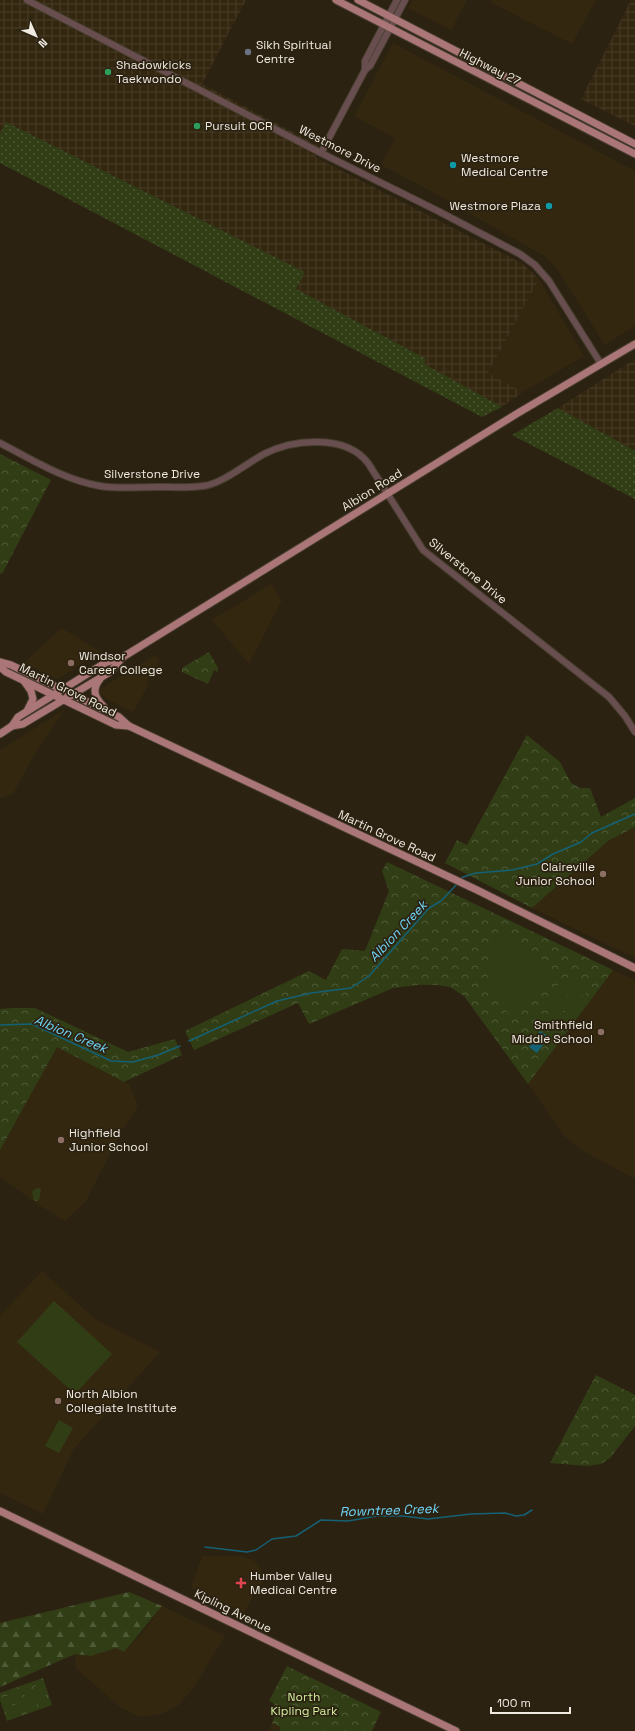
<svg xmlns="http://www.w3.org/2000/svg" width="635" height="1731" viewBox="0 0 635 1731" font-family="'Space Grotesk',sans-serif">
	<defs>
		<pattern id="industrial-grid" width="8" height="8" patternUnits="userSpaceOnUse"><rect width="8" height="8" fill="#342710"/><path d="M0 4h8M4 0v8" fill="none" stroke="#483c27"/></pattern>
		<pattern id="grass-dots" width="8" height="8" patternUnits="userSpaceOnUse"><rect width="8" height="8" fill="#313e15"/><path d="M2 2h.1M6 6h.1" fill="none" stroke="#4f5a37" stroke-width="1.8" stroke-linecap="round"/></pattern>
		<pattern id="forest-firs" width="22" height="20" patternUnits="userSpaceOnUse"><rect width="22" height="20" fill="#313e15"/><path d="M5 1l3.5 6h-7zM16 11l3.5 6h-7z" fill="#4f5a37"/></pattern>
		<pattern id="park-crowns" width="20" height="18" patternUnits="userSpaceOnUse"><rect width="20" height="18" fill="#313e15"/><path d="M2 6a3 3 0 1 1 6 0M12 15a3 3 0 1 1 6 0" fill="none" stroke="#4f5a37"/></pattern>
	</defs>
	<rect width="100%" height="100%" fill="#2c2212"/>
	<!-- built -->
	<g fill="#342710">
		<path d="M412 0H467L451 30 408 8Z"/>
		<path d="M491 0H596L572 44 492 3Z"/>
		<path d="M393 43 635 171V326L605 345 557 269 546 257 427 189 381 165 395 138 354 116Z"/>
		<path d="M539 279 584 356 523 392 488 374Z"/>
		<path d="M271 584 282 600 249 664 212 620Z"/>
		<path d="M62 628 101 652 58 679 23 663Z"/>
		<path d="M155 655 160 661 146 682 149 684 133 712 105 698 97 691Z"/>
		<path d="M65 709 34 755 13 794 0 798V750Z"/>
		<path d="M635 827V958L532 908 608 841Z"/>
		<path d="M613 970 635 980V1179L585 1152 565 1137 528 1084Z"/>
		<path d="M57 1047 130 1085 138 1107 122 1130 86 1201 65 1221 39 1205 0 1177V1150Z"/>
		<path d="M42 1271 96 1320 160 1352 73 1450 43 1514 0 1493V1316Z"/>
		<path d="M202 1556H240L255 1561 267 1579 258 1587 244 1613 191 1587Z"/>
		<path d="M162 1606 225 1636 194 1687 178 1706 161 1714 139 1717 120 1707 76 1668 75 1654 91 1656 117 1648 124 1652 143 1632Z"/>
		<path d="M272 1723 289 1731H268Z"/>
	</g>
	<!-- industrial -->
	<g fill="url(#industrial-grid)">
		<path d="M0 0H246L202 84 319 146 315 157 523 264 539 279 488 373 523 392 502 407 424 364 426 359 296 289 305 272 6 122 0 134Z"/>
		<path d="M631 0H635V126L581 99Z"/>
		<path d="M635 359V451L558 408Z"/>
	</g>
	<!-- grass -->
	<g fill="url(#grass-dots)">
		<path d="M6 122 305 272 296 289 426 359 424 364 502 407 482 417 0 163V134Z"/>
		<path d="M558 408 635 451V499L512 435Z"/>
	</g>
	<!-- forest -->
	<path fill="url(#forest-firs)" d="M129 1592 162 1606 124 1652 116 1648 91 1656 75 1654 0 1687V1623Z"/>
	<!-- park -->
	<g fill="url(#park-crowns)">
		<path d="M0 454 51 480 2 574 0 573Z"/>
		<path d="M209 652 218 668V672L214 670 208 684 182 672V668Z"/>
		<path d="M527 735 560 762 571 783 580 788H590L601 817 635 798V827L608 841 532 908 445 863 457 840 467 845Z"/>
		<path d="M387 862 613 970 528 1084 464 996 450 987 437 985H418L393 988 309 1024 298 1003 194 1050 185 1031 309 971 326 980 342 949 365 951 389 891 382 871Z"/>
		<path d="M13 1008H35L128 1052 175 1039 182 1055 124 1082 57 1047 0 1150V1009Z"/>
		<path d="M39 1188 41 1190 39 1200 36 1201 34 1200 32 1192 35 1189Z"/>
		<path d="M596 1375 635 1395V1426L610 1458 601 1464 588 1466 550 1463Z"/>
		<path d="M287 1666 381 1712 372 1731H289L272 1723 277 1711 273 1708 275 1704 269 1701Z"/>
		<path d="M43 1678 52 1705 7 1721 0 1700V1693Z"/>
	</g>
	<!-- pitch -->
	<g fill="#313e15">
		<path d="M502 928 551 967 552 973 513 1019 490 992 487 972 492 946Z"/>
		<path d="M571 972 591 986 584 996 565 982Z"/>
		<path d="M561 981 572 989 555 1012 544 1004Z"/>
		<path d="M573 990 583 997 570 1015 560 1008Z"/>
		<path d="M559 1009 569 1016 565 1021 555 1014Z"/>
		<path d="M54 1301 112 1354 75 1394 17 1342Z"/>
		<path d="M59 1420 73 1428 59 1453 45 1446Z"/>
		<path d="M42 1684 48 1702 40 1704 34 1687Z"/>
		<path d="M31 1688 37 1705 29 1708 23 1691Z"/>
		<path d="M20 1691 26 1709 18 1712 12 1694Z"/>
		<path d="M9 1695 15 1713 7 1716 1 1698Z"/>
		<path d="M286 1716 294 1719 288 1731H279Z"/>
		<path d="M300 1722 307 1726 305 1731H295Z"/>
	</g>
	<!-- water -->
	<path fill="#146176" d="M540 1031 549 1037 537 1053 529 1047Z"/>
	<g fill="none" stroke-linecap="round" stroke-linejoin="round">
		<!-- stream -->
		<g stroke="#146176" stroke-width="1.5">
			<path d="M460 880 463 877 476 873 512 870 537 864 553 854 581 842 592 833 635 814"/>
			<path d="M0 1025 32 1024 111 1061 133 1062 158 1055 180 1046"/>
			<path d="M189 1041 277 1001 311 993 351 988 369 976 429 908 441 901 458 883"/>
			<path d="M205 1547 247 1552 256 1550 272 1539 296 1536 321 1520 348 1521 377 1516H403L428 1519 471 1514 505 1513 516 1516 524 1515 532 1510"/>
		</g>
		<!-- minor casing -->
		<g stroke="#473e2f" stroke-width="8">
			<g id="minor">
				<path d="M27 0 321 153 438 211 520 254 535 265 549 281 601 364"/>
				<path d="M365 70 370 66 405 0"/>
				<path d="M321 153 365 70V61L397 0"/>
				<path d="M0 443C31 459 64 480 100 486 119 489 138 487 157 487 172 487 188 488 203 486 222 484 247 463 264 454 293 439 346 434 368 463L423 550 609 697 625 716 635 732"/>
			</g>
		</g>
		<!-- major casing -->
		<g stroke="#473e2f" stroke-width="9">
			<g id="major">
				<path d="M336 0 635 154"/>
				<path d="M358 0 635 144"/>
				<path d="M0 662 11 665 119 717 129 726 477 890 635 968"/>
				<path d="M0 667 6 672 116 725 129 726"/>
				<path d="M100 679C91 690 95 698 104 707"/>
				<path d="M24 681 31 691 33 699 27 711"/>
				<path d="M12 726 23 724 110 672 122 658"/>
				<path d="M0 734 12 726 18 717 105 663 123 657 518 413 635 344"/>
				<path d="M0 1511 456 1731"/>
			</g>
		</g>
		<!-- minor -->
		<use href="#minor" stroke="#684e4e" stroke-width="6"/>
		<!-- major -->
		<use href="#major" stroke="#ab7677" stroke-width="7"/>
	</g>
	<!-- markers -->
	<circle fill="#6b7280" stroke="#2c2212" stroke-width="1.5" cx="248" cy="52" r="4"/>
	<g fill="#2e9e5b" stroke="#2c2212" stroke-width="1.5">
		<circle cx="108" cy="72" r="4"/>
		<circle cx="197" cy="126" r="4"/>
	</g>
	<g fill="#0f9aa8" stroke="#2c2212" stroke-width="1.5">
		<circle cx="453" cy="165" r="4"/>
		<circle cx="549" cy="206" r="4"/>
	</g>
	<g fill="#8d6e63" stroke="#2c2212" stroke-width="1.5">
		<circle cx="71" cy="663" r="4"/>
		<circle cx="603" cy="874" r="4"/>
		<circle cx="601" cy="1032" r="4"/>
		<circle cx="61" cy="1140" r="4"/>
		<circle cx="58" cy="1401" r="4"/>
	</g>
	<path fill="#e0444e" stroke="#2c2212" stroke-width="1.5" d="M239 1577h4v4h4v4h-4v4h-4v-4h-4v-4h4z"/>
	<g text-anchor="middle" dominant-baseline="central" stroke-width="3.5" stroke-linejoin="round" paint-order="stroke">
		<!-- poi labels -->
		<g font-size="12" fill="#efe9df" stroke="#2c2212" text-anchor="start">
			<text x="256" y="45">Sikh Spiritual<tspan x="256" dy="14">Centre</tspan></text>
			<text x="116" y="65">Shadowkicks<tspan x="116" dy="14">Taekwondo</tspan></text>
			<text x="205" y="126">Pursuit OCR</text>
			<text x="461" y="158">Westmore<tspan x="461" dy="14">Medical Centre</tspan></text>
			<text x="541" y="206" text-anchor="end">Westmore Plaza</text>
			<text x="79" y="656">Windsor<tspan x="79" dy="14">Career College</tspan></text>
			<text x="595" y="867" text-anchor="end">Claireville<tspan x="595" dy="14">Junior School</tspan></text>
			<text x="593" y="1025" text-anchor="end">Smithfield<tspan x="593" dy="14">Middle School</tspan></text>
			<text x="69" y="1133">Highfield<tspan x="69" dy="14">Junior School</tspan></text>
			<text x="66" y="1394">North Albion<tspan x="66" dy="14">Collegiate Institute</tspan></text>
			<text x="250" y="1576">Humber Valley<tspan x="250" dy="14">Medical Centre</tspan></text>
		</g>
		<!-- street labels -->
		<g font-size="12" fill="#efe9df" stroke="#2c2212">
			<text transform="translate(490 67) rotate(27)">Highway 27</text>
			<text transform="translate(340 149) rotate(27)">Westmore Drive</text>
			<text x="152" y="474">Silverstone Drive</text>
			<text transform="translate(372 490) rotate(-32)">Albion Road</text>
			<text transform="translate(468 571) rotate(39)">Silverstone Drive</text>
			<text transform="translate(68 690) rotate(26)">Martin Grove Road</text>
			<text transform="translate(387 836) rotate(25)">Martin Grove Road</text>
			<text transform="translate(233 1611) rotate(26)">Kipling Avenue</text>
		</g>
		<!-- park labels -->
		<g font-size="12" fill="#d0ee9e" stroke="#2c2212">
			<text x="304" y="1697">North<tspan x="304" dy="14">Kipling Park</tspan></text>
		</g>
		<!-- water labels -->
		<g font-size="13" font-style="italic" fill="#70d8fb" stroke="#2c2212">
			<text transform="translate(398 931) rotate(-47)">Albion Creek</text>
			<text transform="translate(71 1034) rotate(23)">Albion Creek</text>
			<text transform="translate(389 1510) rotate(-2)">Rowntree Creek</text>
		</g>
	</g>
	<!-- north arrow -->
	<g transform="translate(36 36) rotate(135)" stroke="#2c2212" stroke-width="3" paint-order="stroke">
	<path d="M0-3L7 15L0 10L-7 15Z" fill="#efe9df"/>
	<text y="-6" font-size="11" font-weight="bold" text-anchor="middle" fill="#efe9df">N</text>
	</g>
	<!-- scale -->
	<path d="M491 1707v6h79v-6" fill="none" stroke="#efe9df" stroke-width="2"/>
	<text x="497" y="1707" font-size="12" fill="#efe9df" stroke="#2c2212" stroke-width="3" paint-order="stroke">100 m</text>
</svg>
